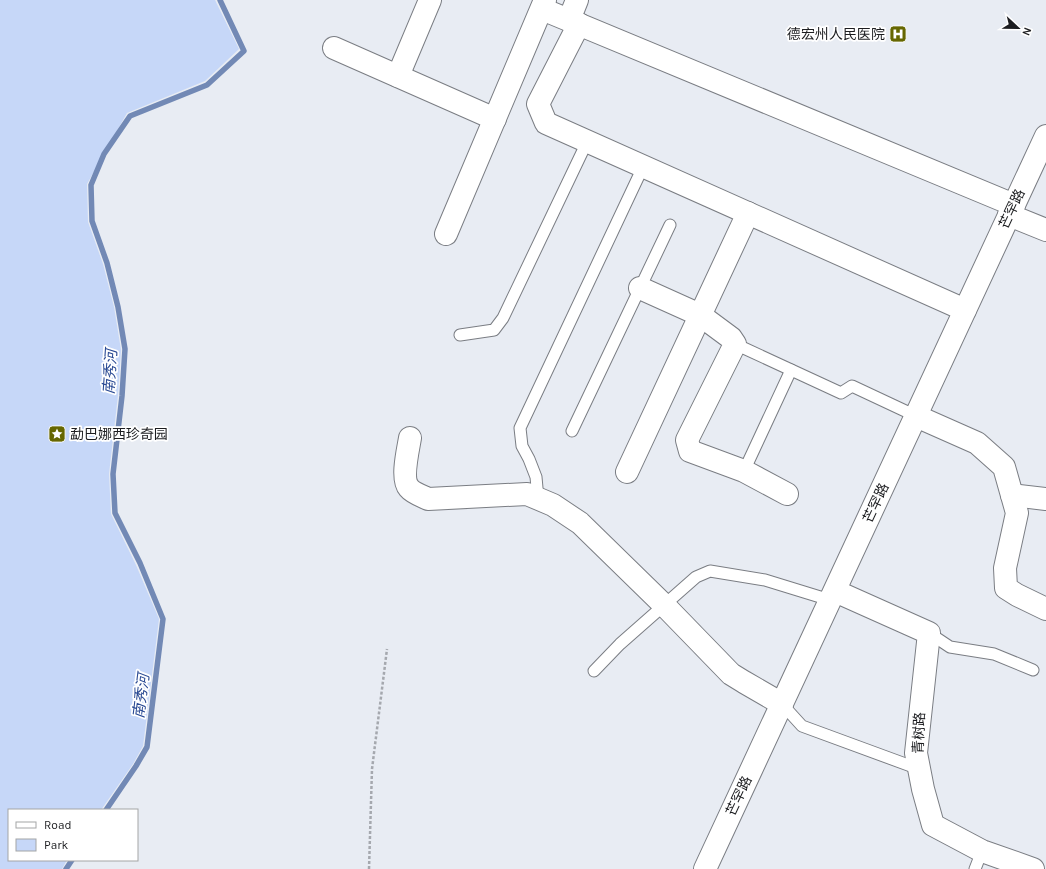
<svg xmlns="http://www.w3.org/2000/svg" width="1046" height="869" viewBox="0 0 1046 869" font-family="Karla,'Noto Sans SC',sans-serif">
	<rect width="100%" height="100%" fill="#e8ecf3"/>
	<!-- green -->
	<path fill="#c6d7f8" d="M0 0H215L239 49 205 81 127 113 87 184 88 222 103 264 114 307 121 350 118 395 109 474 111 514 136 565 159 619 143 746 133 764 101 810H9V860H67L62 869H0Z"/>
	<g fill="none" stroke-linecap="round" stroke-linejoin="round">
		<!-- stream -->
		<g stroke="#7289b5" stroke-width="5.5">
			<path d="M106 810 136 766 147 747 163 619 140 563 115 513 113 474 122 396 125 349 118 307 107 263 92 221 91 185 104 154 130 116 207 85 244 51 220 0"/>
			<path d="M66 869 72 860"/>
		</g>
		<!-- lane casing -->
		<g stroke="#7a7d83" stroke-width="13">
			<g id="lane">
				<path d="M460 335 494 330 503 318 587 142"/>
				<path d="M735 344 841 393 852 386 916 416"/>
				<path d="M572 431 670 225"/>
				<path d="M744 471 791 370"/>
				<path d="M538 499 536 477 529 459 522 446 520 428 643 167"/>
				<path d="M929 633 950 647 994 654 1033 670"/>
				<path d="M594 671 620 644 696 577 710 571 765 580 830 600"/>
				<path d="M782 704 802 726 919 769"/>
				<path d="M975 869 982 851"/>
			</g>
		</g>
		<!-- street casing -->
		<g stroke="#7a7d83" stroke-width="24">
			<g id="street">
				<path d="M542 9 1014 205"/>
				<path d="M569 20 577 0"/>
				<path d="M579 24 538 104 546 123 965 310"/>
				<path d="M334 48 495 119"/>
				<path d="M398 76 430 0"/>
				<path d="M1009 215 1046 230"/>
				<path d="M446 234 545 0"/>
				<path d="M640 288 700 315 731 338 735 344 687 440 690 451 744 471 787 494"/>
				<path d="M916 416 977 443 1004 467 1017 513 1005 568 1006 588 1017 595 1046 609"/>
				<path d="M410 438C408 450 401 479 409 488 413 493 422 496 428 499L527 494 553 505 580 523 664 605 731 674 744 682 782 704"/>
				<path d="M627 472 748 213"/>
				<path d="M1012 495 1046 499"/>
				<path d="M835 591 929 633 916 753 923 789 933 825 982 851 1033 869"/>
			</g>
		</g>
		<!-- secondary casing -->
		<g stroke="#7a7d83" stroke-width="24">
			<path id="secondary" d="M705 869 1046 136"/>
		</g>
		<!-- path -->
		<path stroke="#a5a8ae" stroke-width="2.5" stroke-dasharray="3 2" stroke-linecap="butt" d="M369 869 372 769 387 649"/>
		<!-- lane -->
		<use href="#lane" stroke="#fff" stroke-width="11"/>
		<!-- street -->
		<use href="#street" stroke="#fff" stroke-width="22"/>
		<!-- secondary -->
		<use href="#secondary" stroke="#fff" stroke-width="22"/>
	</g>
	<!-- icons -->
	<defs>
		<g id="hospital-square" transform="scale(0.9)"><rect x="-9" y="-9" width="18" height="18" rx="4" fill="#666701" stroke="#fff"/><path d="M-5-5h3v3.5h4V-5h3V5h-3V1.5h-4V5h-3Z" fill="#fff"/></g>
		<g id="sight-square" transform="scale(0.9)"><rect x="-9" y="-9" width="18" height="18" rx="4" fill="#666701" stroke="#fff"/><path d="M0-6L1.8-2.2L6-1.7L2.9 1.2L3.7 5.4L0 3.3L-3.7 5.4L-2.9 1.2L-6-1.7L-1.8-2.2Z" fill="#fff"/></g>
	</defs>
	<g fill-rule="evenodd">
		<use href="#hospital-square" x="898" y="34"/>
		<use href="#sight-square" x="57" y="434"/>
	</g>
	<g text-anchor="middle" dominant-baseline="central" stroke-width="3.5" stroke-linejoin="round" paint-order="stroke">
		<!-- poi labels -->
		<g font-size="14" fill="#1c1d20" stroke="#fff" text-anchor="end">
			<text x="885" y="34">德宏州人民医院</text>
			<text x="70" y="434" text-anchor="start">勐巴娜西珍奇园</text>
		</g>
		<!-- street labels -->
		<g font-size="14" fill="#1c1d20" stroke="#fff">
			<text transform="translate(1012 209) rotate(-65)">芒罕路</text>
			<text transform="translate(876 503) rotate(-65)">芒罕路</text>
			<text transform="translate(919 733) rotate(-87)">青树路</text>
			<text transform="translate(739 796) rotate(-65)">芒罕路</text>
		</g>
		<!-- water labels -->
		<g font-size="15" font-style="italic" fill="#294993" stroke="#fff">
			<text transform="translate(110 372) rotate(-86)">南秀河</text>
			<text transform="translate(141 696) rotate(-83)">南秀河</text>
		</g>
	</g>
	<!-- legend -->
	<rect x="8" y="809" width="130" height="52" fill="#ffffff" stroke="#a4a5a6"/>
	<rect x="16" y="822" width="20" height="6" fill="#ffffff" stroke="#a4a5a6"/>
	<text x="44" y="829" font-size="12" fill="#1c1d20">Road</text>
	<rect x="16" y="839" width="20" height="12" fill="#c6d7f8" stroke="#a4a5a6"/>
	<text x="44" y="849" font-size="12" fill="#1c1d20">Park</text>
	<!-- north arrow -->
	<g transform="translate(1018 28) rotate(112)" stroke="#ffffff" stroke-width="3" paint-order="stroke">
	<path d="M0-3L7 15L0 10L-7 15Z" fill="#1c1d20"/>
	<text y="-6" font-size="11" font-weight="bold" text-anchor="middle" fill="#1c1d20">N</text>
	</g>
</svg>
